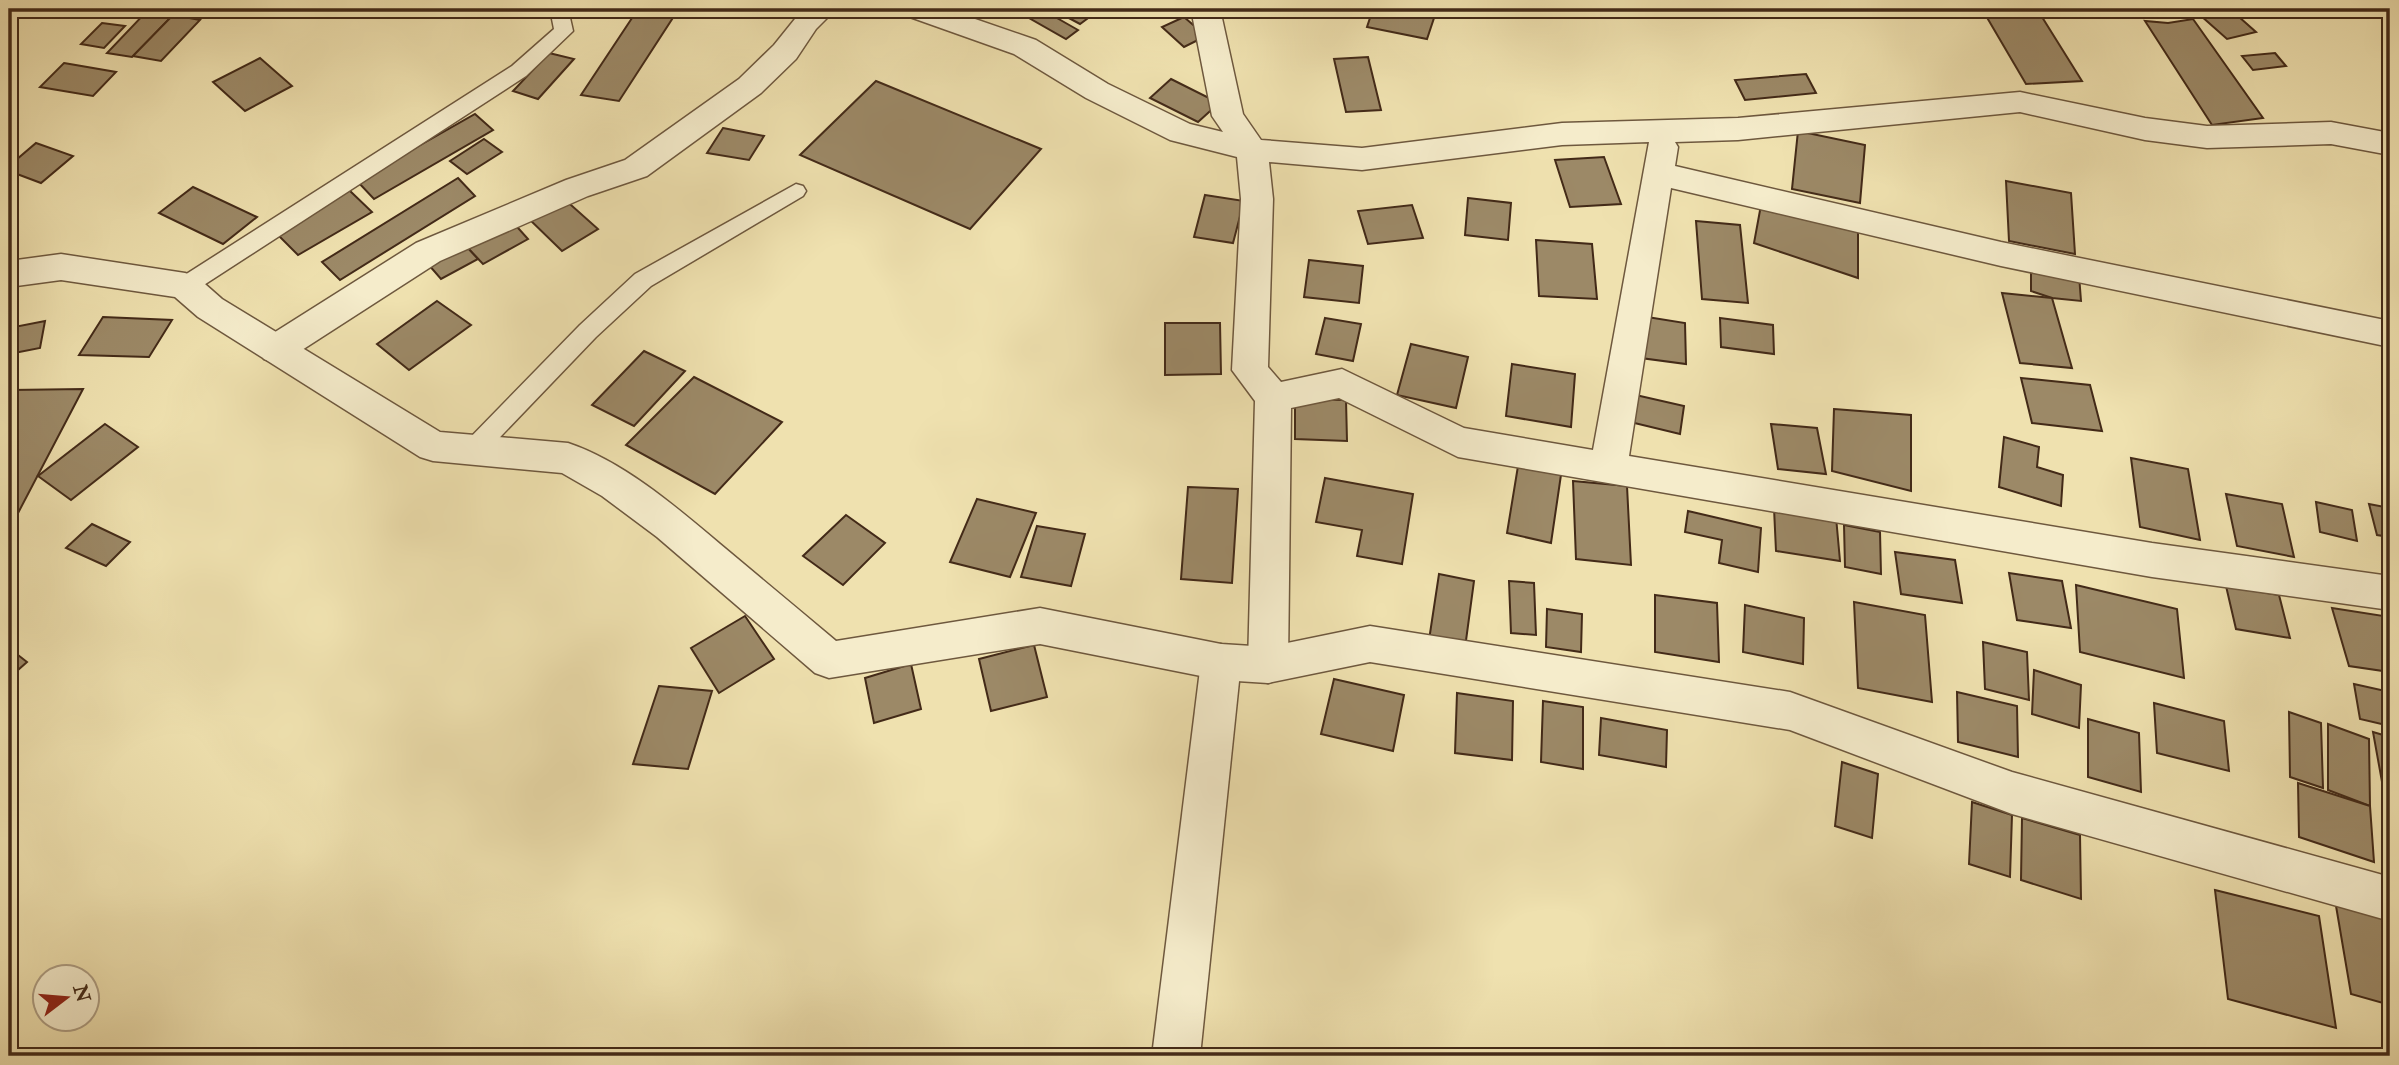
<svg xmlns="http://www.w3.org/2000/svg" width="2399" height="1065" viewBox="0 0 2399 1065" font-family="'IM FELL Double Pica',serif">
	<rect width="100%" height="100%" fill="#efe1af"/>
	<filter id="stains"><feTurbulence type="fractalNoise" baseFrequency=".00286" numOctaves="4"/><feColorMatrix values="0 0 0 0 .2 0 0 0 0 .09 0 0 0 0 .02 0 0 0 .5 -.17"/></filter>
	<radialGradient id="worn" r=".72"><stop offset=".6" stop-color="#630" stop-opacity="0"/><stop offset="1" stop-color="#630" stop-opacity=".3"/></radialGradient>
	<!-- building -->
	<g fill="#9c8967" stroke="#432a18" stroke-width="2">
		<path d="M638 9 676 13 619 101 581 95Z"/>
		<path d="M1013 9H1041L1078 30 1066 39Z"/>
		<path d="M1052 9H1097L1099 10 1080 24Z"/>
		<path d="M1373 9H1418L1436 12 1427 39 1367 27Z"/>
		<path d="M1982 9H2037L2082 81 2026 84Z"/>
		<path d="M2230 9 2256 32 2227 39 2200 15Z"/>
		<path d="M147 11 173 15 132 57 107 53Z"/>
		<path d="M173 15 200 20 161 61 133 56Z"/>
		<path d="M1184 17 1206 36 1184 47 1162 27Z"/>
		<path d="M2193 19 2263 118 2212 125 2145 21 2168 23Z"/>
		<path d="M102 23 125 26 104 48 81 44Z"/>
		<path d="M549 53 574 59 538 99 513 91Z"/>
		<path d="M2275 53 2286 66 2253 70 2242 56Z"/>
		<path d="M1368 57 1381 110 1346 112 1334 59Z"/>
		<path d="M260 58 292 86 245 111 213 82Z"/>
		<path d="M64 63 116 72 93 96 40 87Z"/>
		<path d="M1806 74 1816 93 1745 100 1735 80Z"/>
		<path d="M1171 79 1219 103 1198 122 1150 98Z"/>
		<path d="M876 81 1041 149 970 229 800 155Z"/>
		<path d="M475 114 493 130 374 199 357 181Z"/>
		<path d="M723 128 764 136 749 160 707 153Z"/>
		<path d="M1798 131 1865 145 1860 203 1792 189Z"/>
		<path d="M484 139 502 152 467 174 450 161Z"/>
		<path d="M36 143 73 156 41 183 9 171V166Z"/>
		<path d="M1604 157 1621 204 1570 207 1555 160Z"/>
		<path d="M458 178 475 196 340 280 322 262Z"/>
		<path d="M2006 181 2071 193 2075 254 2009 241Z"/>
		<path d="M193 187 257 217 223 244 159 213Z"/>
		<path d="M348 189 372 212 298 255 274 231Z"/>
		<path d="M1205 195 1244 201 1233 243 1194 237Z"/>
		<path d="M562 197 598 229 562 251 527 217Z"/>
		<path d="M1468 198 1511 203 1508 240 1465 235Z"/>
		<path d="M1412 205 1423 238 1368 244 1358 211Z"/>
		<path d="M1761 205 1858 225V278L1754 243Z"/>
		<path d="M510 219 528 239 483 264 464 244Z"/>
		<path d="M1696 221 1740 225 1748 303 1702 299Z"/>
		<path d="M1536 240 1592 244 1597 299 1539 296Z"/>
		<path d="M464 244 478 259 441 279 428 264Z"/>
		<path d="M1309 260 1363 266 1359 303 1304 297Z"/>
		<path d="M2031 265 2079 275 2081 301 2052 298 2031 291Z"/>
		<path d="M2002 293 2052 298 2072 368 2020 363Z"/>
		<path d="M437 301 471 325 409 370 377 344Z"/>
		<path d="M1641 316 1685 323 1686 364 1641 358Z"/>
		<path d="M103 317 172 320 149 357 79 355Z"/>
		<path d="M1325 318 1361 324 1353 361 1316 354Z"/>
		<path d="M1720 318 1773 325 1774 354 1721 347Z"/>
		<path d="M45 321 40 348 9 354V328Z"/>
		<path d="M1165 323H1220L1221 374 1165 375Z"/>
		<path d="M1411 344 1468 357 1456 408 1397 395Z"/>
		<path d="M644 351 685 371 634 426 592 405Z"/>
		<path d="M1512 364 1575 374 1571 427 1506 416Z"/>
		<path d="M694 377 782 422 715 494 626 445Z"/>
		<path d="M2021 378 2090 385 2102 431 2032 423Z"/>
		<path d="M83 389 17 515 9 516 11 390Z"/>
		<path d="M1627 393 1684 406 1680 434 1622 420Z"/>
		<path d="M1295 399 1346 400 1347 441 1295 439Z"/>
		<path d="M1834 409 1911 415V491L1832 471Z"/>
		<path d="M105 424 138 447 71 500 38 476Z"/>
		<path d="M1771 424 1817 428 1826 474 1778 469Z"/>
		<path d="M2004 437 2039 447 2037 467 2063 475 2061 506 1999 487Z"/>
		<path d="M2131 458 2188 469 2200 540 2140 527Z"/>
		<path d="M1519 460 1562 468 1551 543 1507 533Z"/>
		<path d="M1325 478 1413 494 1402 564 1357 556 1362 530 1316 522Z"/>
		<path d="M1573 481 1627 486 1631 565 1576 559Z"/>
		<path d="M1188 487 1238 489 1232 583 1181 579Z"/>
		<path d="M2226 494 2282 504 2294 557 2237 546Z"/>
		<path d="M977 499 1036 513 1010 577 950 562Z"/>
		<path d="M2316 502 2352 510 2357 541 2320 532Z"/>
		<path d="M2369 504 2390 508V537L2377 535Z"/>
		<path d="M1774 508 1836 517 1840 561 1776 551Z"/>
		<path d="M1688 511 1761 528 1758 572 1719 563 1722 540 1685 532Z"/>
		<path d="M846 515 885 543 843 585 803 556Z"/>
		<path d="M92 524 130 542 106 566 66 548Z"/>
		<path d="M1844 525 1880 532 1881 574 1845 567Z"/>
		<path d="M1037 526 1085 534 1071 586 1021 577Z"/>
		<path d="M1895 552 1955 560 1962 603 1901 594Z"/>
		<path d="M2009 573 2062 581 2071 628 2017 620Z"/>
		<path d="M1439 574 1474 581 1465 648 1429 640Z"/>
		<path d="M1509 581 1534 583 1536 635 1511 633Z"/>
		<path d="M2076 585 2177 609 2184 678 2080 652Z"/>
		<path d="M2226 586 2279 595 2290 638 2236 629Z"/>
		<path d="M1655 595 1717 603 1719 662 1655 652Z"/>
		<path d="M1854 602 1925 615 1932 702 1858 688Z"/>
		<path d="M1745 605 1804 618 1803 664 1743 652Z"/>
		<path d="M2332 608 2390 617V672L2349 666Z"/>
		<path d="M1547 609 1582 614 1581 652 1546 647Z"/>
		<path d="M745 616 774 659 719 693 691 648Z"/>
		<path d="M1983 642 2027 652 2029 700 1985 689Z"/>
		<path d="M1034 645 1047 697 991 711 979 659Z"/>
		<path d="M9 648 27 662 9 678Z"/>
		<path d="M911 664 921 709 874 723 865 678Z"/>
		<path d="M2034 670 2081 685 2079 728 2032 714Z"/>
		<path d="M1334 679 1404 695 1393 751 1321 734Z"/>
		<path d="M2354 684 2390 692V726L2360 719Z"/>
		<path d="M659 686 712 691 688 769 633 764Z"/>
		<path d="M1957 692 2017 706 2018 757 1958 742Z"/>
		<path d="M1457 693 1513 701 1512 760 1455 753Z"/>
		<path d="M1543 701 1583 707V769L1541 762Z"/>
		<path d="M2154 703 2224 721 2229 771 2157 753Z"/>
		<path d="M2289 712 2321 723 2323 788 2290 777Z"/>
		<path d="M1601 718 1667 730 1666 767 1599 755Z"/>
		<path d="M2088 719 2139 733 2141 792 2088 777Z"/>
		<path d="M2328 724 2369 739 2370 806 2328 790Z"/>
		<path d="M2373 732 2390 737V826Z"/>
		<path d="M1842 762 1878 774 1872 838 1835 826Z"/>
		<path d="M2298 783 2370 806 2374 862 2299 837Z"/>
		<path d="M1972 802 2012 815 2010 877 1969 864Z"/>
		<path d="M2022 818 2080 835 2081 899 2021 880Z"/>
		<path d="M2215 890 2319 916 2336 1028 2228 999Z"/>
		<path d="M2335 900 2390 914V1005L2351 994Z"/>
	</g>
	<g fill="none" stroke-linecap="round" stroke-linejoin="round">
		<!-- service casing -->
		<g stroke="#6e583e" stroke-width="3">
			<g id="service">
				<path d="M550 9H568L573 31 526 76 193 292H177L174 286 177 280 512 66 554 29Z"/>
				<path d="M796 184 803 186 806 191 803 196 651 286 596 337 480 458 472 461 464 458 460 451 464 444 580 325 635 274Z"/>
			</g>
		</g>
		<!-- minor casing -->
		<g stroke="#6e583e" stroke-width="3">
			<g id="minor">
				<path d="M803 9H836L816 29 796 59 761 93 647 176 588 196 440 261 288 359 276 363 264 359 258 349 264 339 416 243 566 180 625 160 739 79 774 45Z"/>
				<path d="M902 9H946L1036 40 1108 84 1190 124 1223 132 1212 116 1191 9H1220L1243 114 1261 140 1362 148 1562 123 1738 118 2020 92 2145 118 2207 126 2331 122 2390 133V155L2331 144 2207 148 2145 140 2020 112 1738 140 1675 142 1678 147 1675 166 2001 242 2390 321V347L2001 266 1671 188 1629 456 2152 543 2390 576V610L2152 577 1458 457 1339 398 1291 408 1288 665 1282 678 1268 683 1254 678 1248 665 1255 401 1232 370 1241 199 1237 157 1170 140 1086 98 1014 54 907 16ZM1649 142 1593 450 1464 428 1342 369 1281 382 1268 367 1273 199 1269 162 1362 170 1562 145Z"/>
				<path d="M1221 644 1235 649 1241 662 1200 1056H1152L1201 662 1207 649Z"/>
			</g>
		</g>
		<!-- tertiary casing -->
		<g stroke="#6e583e" stroke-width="3">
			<path id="tertiary" d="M61 254 185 273 197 277 222 299 440 432 568 443C624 462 675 506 720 544 758 576 797 608 836 641L1040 608 1221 644 1268 647 1370 626 1790 692 2012 772 2390 877V921L2012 814 1790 730 1370 662 1268 683 1221 680 1040 644 829 678 815 673 657 537 602 496 562 473 433 461 420 457 198 317 175 297 61 280 9 287V261Z"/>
		</g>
		<!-- service -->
		<use href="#service" fill="#f5eccb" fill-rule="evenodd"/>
		<!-- minor -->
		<use href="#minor" fill="#f5eccb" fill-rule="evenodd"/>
		<!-- tertiary -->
		<use href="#tertiary" fill="#f5eccb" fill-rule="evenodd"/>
	</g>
	<!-- margin -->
	<rect width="2399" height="1065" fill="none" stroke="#efe1af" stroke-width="35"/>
	<rect x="10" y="10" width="2378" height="1044" fill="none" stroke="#432a18" stroke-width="3.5"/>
	<rect x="18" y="18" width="2364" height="1030" fill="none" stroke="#432a18" stroke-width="2"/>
	<!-- north arrow -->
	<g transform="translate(66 998) rotate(74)"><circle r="33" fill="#f5eccb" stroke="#ae9e83" stroke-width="2"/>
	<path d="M0-5L12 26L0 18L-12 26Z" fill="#8f2418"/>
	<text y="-10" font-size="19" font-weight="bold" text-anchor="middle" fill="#432a18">N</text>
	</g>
	<rect width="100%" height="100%" filter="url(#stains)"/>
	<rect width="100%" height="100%" fill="url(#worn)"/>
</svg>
